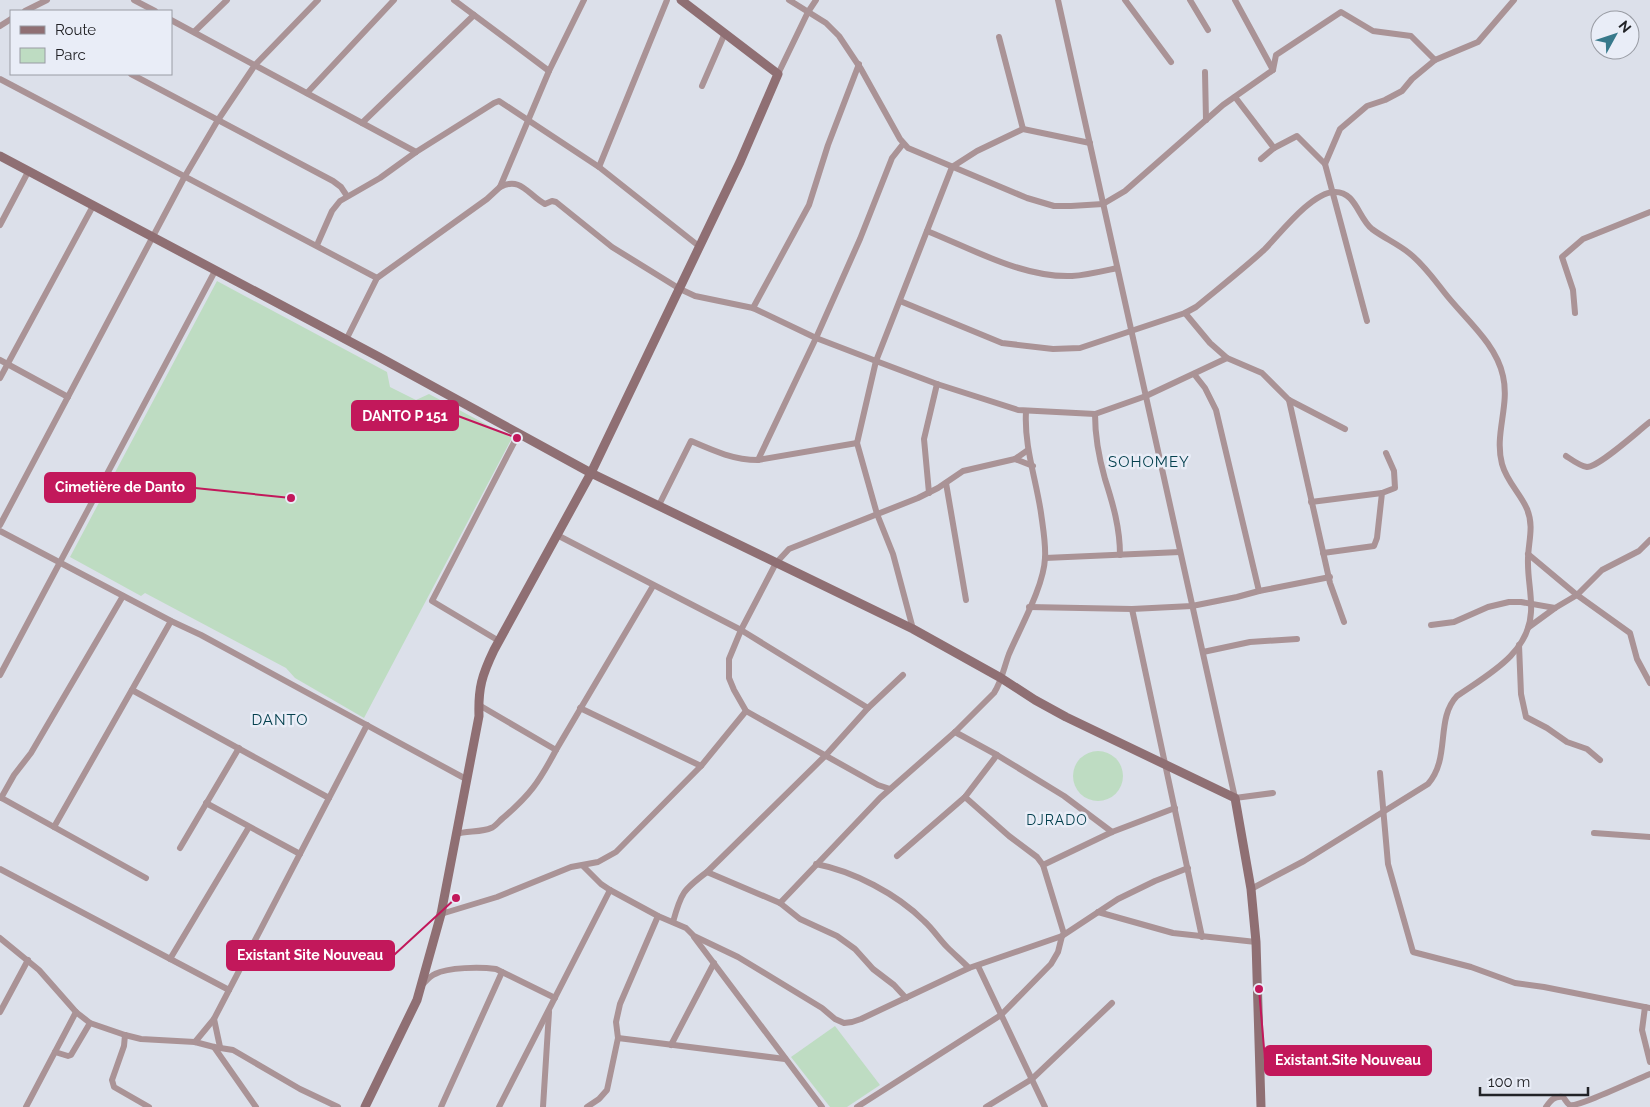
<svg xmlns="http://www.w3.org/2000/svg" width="1650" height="1107" viewBox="0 0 1650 1107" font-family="Raleway,sans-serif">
	<rect width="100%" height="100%" fill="#dce0ea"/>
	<!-- green -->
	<g fill="#bedcc2">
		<path d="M217 281 387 372 390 387 416 400 429 394 512 438 364 718 295 678 286 668 145 593 141 596 70 557Z"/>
		<circle cx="1098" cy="776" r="25"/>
		<path d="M835 1026 880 1085 847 1107H830L791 1057Z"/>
	</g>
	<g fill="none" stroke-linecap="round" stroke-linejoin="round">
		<!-- street -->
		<g stroke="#aa9396" stroke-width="6">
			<path d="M134 0 155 11"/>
			<path d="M454 0 549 71"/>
			<path d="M789 0 826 23 839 36 861 69 900 139 908 148 1027 198 1054 206H1071L1103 204 1125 191 1223 105 1273 70 1235 0"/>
			<path d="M1058 0 1235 798 1273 793"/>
			<path d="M1125 0 1171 62"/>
			<path d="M1190 0 1208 30"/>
			<path d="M25 11 47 0"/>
			<path d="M171 20 416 152"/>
			<path d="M0 26 11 19"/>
			<path d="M194 32 227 0"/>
			<path d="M999 37 1023 129"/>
			<path d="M1273 70 1276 55 1341 12 1373 31 1411 36 1435 60 1478 42 1514 0"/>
			<path d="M1205 72 1206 120"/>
			<path d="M131 74 333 181 341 187 347 196"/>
			<path d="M778 74 808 12 816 0"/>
			<path d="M0 79 377 278"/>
			<path d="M702 86 725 33"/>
			<path d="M307 93 394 0"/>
			<path d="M1235 97 1274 148"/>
			<path d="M362 123 474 15"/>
			<path d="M1261 159 1274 148 1297 136 1325 164 1340 129 1367 106 1385 100 1402 91 1412 79 1435 60"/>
			<path d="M1325 164 1367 321"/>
			<path d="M599 167 667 0"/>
			<path d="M500 187C521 176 528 195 545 204L552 201 556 202 612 247 680 289 695 296 753 308 816 338 876 361 937 384 1018 410 1095 414 1146 396 1227 358"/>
			<path d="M0 225 28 172"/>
			<path d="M927 231C972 249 1023 278 1072 276 1087 275 1103 271 1117 268"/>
			<path d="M317 245 332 211 340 201 380 178 416 152 494 103 499 101 599 167 700 247"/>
			<path d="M900 301 1002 343 1053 349 1080 348 1185 313 1196 307C1219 288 1242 270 1264 250 1280 234 1311 193 1334 192 1356 191 1358 218 1372 229 1384 238 1398 244 1409 253 1423 264 1433 278 1444 292 1464 318 1496 343 1503 376 1510 406 1494 434 1502 464 1507 482 1520 493 1527 509 1535 528 1527 545 1528 564 1528 580 1532 596 1531 612 1529 654 1487 675 1457 696 1435 719 1451 758 1428 784L1304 861 1251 889"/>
			<path d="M753 308 809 205 828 145 859 64"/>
			<path d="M1185 313 1210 343 1227 358 1262 373 1289 400 1345 429"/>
			<path d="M1575 313 1573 290 1562 257 1583 239 1650 212"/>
			<path d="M346 340 377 278 487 199 500 187 549 71 584 0"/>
			<path d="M0 360 68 397"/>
			<path d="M1194 374 1205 388 1216 410 1259 591"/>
			<path d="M0 378 93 206"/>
			<path d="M1289 400 1330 583 1344 622"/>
			<path d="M1095 414C1095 437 1099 458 1105 479 1113 504 1120 528 1120 555"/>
			<path d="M1566 456C1572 460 1580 466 1587 467 1599 467 1638 431 1650 422"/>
			<path d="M1015 459 1033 466"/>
			<path d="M758 460 816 338 860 239 892 158 903 144"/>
			<path d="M946 483 966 600"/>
			<path d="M929 493 924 439 937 384"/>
			<path d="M1311 502 1382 493"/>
			<path d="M659 505 691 441C714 451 734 460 758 460L857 443"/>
			<path d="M0 525 185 176 218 120 255 65 318 0"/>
			<path d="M0 531 171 621 201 635 466 779"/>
			<path d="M557 535 741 630 868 708"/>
			<path d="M1323 553 1374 546 1377 538 1382 493 1395 488 1394 471 1386 453"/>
			<path d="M1528 554 1577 595 1630 633 1637 659 1650 683"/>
			<path d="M1045 558 1180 552"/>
			<path d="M1029 607 1132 609 1192 606 1237 597 1259 591 1330 577"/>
			<path d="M1132 609 1202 937"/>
			<path d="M1431 625 1454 622 1488 607 1509 602H1521L1555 608"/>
			<path d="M1529 627 1555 608 1577 595 1602 570 1639 551 1650 540"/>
			<path d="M913 629 893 554 877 514 857 443 876 361 952 167 977 151 1023 129 1090 143"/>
			<path d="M499 641 432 601 519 433"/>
			<path d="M1519 645 1521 694 1526 717 1547 728 1567 742 1587 749 1600 760"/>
			<path d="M1203 652 1250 642 1297 639"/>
			<path d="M0 675 215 271"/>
			<path d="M132 690 329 798"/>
			<path d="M479 705 556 750 653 586"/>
			<path d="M580 708 701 766"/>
			<path d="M955 732 997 755 1064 796 1112 832"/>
			<path d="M1380 773 1388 864 1413 952 1471 967 1515 983 1544 987 1650 1008"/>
			<path d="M890 789 878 785 746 711 734 690 729 678V659L741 630 776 563 789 549 918 498 938 488 963 471 1015 459 1028 450"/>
			<path d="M0 797 146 878"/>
			<path d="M965 797 1009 836 1037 857 1043 865 1064 934"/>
			<path d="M1 798 14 775 31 753 123 596"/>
			<path d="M206 803 300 854"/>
			<path d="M54 827 171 621"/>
			<path d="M1594 833 1650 837"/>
			<path d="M456 834C467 831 483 832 491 828 495 827 499 821 503 818 530 795 539 782 556 750"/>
			<path d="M180 848 239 748"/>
			<path d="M897 856 965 797 997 755"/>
			<path d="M816 864C853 871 897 894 924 921 933 929 939 939 947 947 954 954 962 961 969 968"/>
			<path d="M1043 865 1112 832 1175 808"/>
			<path d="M583 866 601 884 610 890 658 916 686 928 694 936 738 957 822 1008 835 1019 844 1023 852 1022 861 1019 969 968 1062 936 1118 899 1155 881 1188 868"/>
			<path d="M0 869 229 990"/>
			<path d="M707 872 780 903 800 919 837 936 855 949 873 969 894 985 906 998"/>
			<path d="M780 903 880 798 955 732 994 693C1002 681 1004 667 1009 654 1020 628 1044 586 1045 558 1046 544 1043 528 1041 513 1036 479 1024 446 1026 412"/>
			<path d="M1098 912 1173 933 1256 942"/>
			<path d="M441 914 497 897 571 867 598 862 616 852 701 766 746 711"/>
			<path d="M673 922C681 893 683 890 707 872L825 756 868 708 903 675"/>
			<path d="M694 937 822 1107"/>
			<path d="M0 938 39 970 76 1012 90 1023 125 1035 141 1039 195 1042 214 1047 233 1050 300 1089 338 1107"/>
			<path d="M170 959 249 827"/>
			<path d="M978 966 1045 1107"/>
			<path d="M423 984C426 981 430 976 435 974 448 967 481 967 496 969L555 998"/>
			<path d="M1645 1007 1642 1030 1650 1062"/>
			<path d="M0 1012 28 960"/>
			<path d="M214 1019 220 1047"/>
			<path d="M125 1035 124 1046 112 1080 114 1087 149 1107"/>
			<path d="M618 1038 785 1059"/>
			<path d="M195 1042 214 1019 367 725"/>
			<path d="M671 1045 714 963"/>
			<path d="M214 1047 256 1107"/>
			<path d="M55 1052 68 1056 71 1055 90 1023"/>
			<path d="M26 1107 76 1012"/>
			<path d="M441 1107 502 972"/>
			<path d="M499 1107 610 890"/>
			<path d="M543 1107 549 1012"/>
			<path d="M587 1107 599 1099 607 1090 618 1038 616 1022 620 1004 658 916"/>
			<path d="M857 1107 1001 1015 1051 964 1058 952 1062 936"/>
			<path d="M986 1107 1032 1079 1112 1003"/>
			<path d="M1546 1107C1551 1100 1554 1096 1563 1097 1565 1099 1567 1104 1570 1105 1579 1107 1637 1079 1650 1074"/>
		</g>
		<!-- secondary -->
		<g stroke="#8f6f73" stroke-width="9">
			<path d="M0 156 379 357 591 473 913 629 1001 678 1035 700 1066 717 1235 798 1251 889 1256 942 1261 1107"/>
			<path d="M365 1107 417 1000 441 914 479 716C478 688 482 675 494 650L591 473 740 162 778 74 681 0"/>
		</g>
	</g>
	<g text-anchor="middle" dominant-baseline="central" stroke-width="5" stroke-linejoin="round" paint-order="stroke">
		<!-- neighbourhood labels -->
		<g font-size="14" letter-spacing="1" fill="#04404e" stroke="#e9edf7">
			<text x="1057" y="820">DJRADO</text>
		</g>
		<!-- quarter labels -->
		<g font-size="15" letter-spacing="1" fill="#04404e" stroke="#e9edf7">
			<text x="1149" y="462">SOHOMEY</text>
			<text x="280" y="720">DANTO</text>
		</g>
	</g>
	<!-- callouts -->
	<path fill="none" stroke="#c2185b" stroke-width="2" d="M517 438L458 416M291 498L195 488M456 898L394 955M1259 989L1265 1060"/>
	<g fill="#c2185b" stroke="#e9edf7" stroke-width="2">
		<circle cx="517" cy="438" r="5"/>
		<circle cx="291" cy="498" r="5"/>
		<circle cx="456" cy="898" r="5"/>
		<circle cx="1259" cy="989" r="5"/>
	</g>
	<g fill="#c2185b" stroke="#c2185b" stroke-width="2">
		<rect x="352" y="401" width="106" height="29" rx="5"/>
		<rect x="45" y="473" width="150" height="29" rx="5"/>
		<rect x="227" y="941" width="167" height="29" rx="5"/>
		<rect x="1265" y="1046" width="166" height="29" rx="5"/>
	</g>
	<g font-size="14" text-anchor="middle" font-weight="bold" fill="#fff">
		<text x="405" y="421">DANTO P 151</text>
		<text x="120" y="492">Cimetière de Danto</text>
		<text x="310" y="960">Existant Site Nouveau</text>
		<text x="1348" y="1065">Existant.Site Nouveau</text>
	</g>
	<!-- legend -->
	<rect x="10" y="10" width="162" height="65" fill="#e9edf7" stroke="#999ca4"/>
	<rect x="20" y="26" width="25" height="8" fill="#8f6f73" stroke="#999ca4"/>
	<text x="55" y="35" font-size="15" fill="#222327">Route</text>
	<rect x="20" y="48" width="25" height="15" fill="#bedcc2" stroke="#999ca4"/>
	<text x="55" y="60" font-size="15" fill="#222327">Parc</text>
	<!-- north arrow -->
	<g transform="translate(1615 35) rotate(50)"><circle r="24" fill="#e9edf7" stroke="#999ca4"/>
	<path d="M0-4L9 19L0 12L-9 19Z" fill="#37798b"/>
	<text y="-8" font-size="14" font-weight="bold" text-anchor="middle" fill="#222327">N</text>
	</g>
	<!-- scale -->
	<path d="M1480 1087v8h108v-8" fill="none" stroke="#222327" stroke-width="2.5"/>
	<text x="1488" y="1087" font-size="15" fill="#222327" stroke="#e9edf7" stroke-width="4" paint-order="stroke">100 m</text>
</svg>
